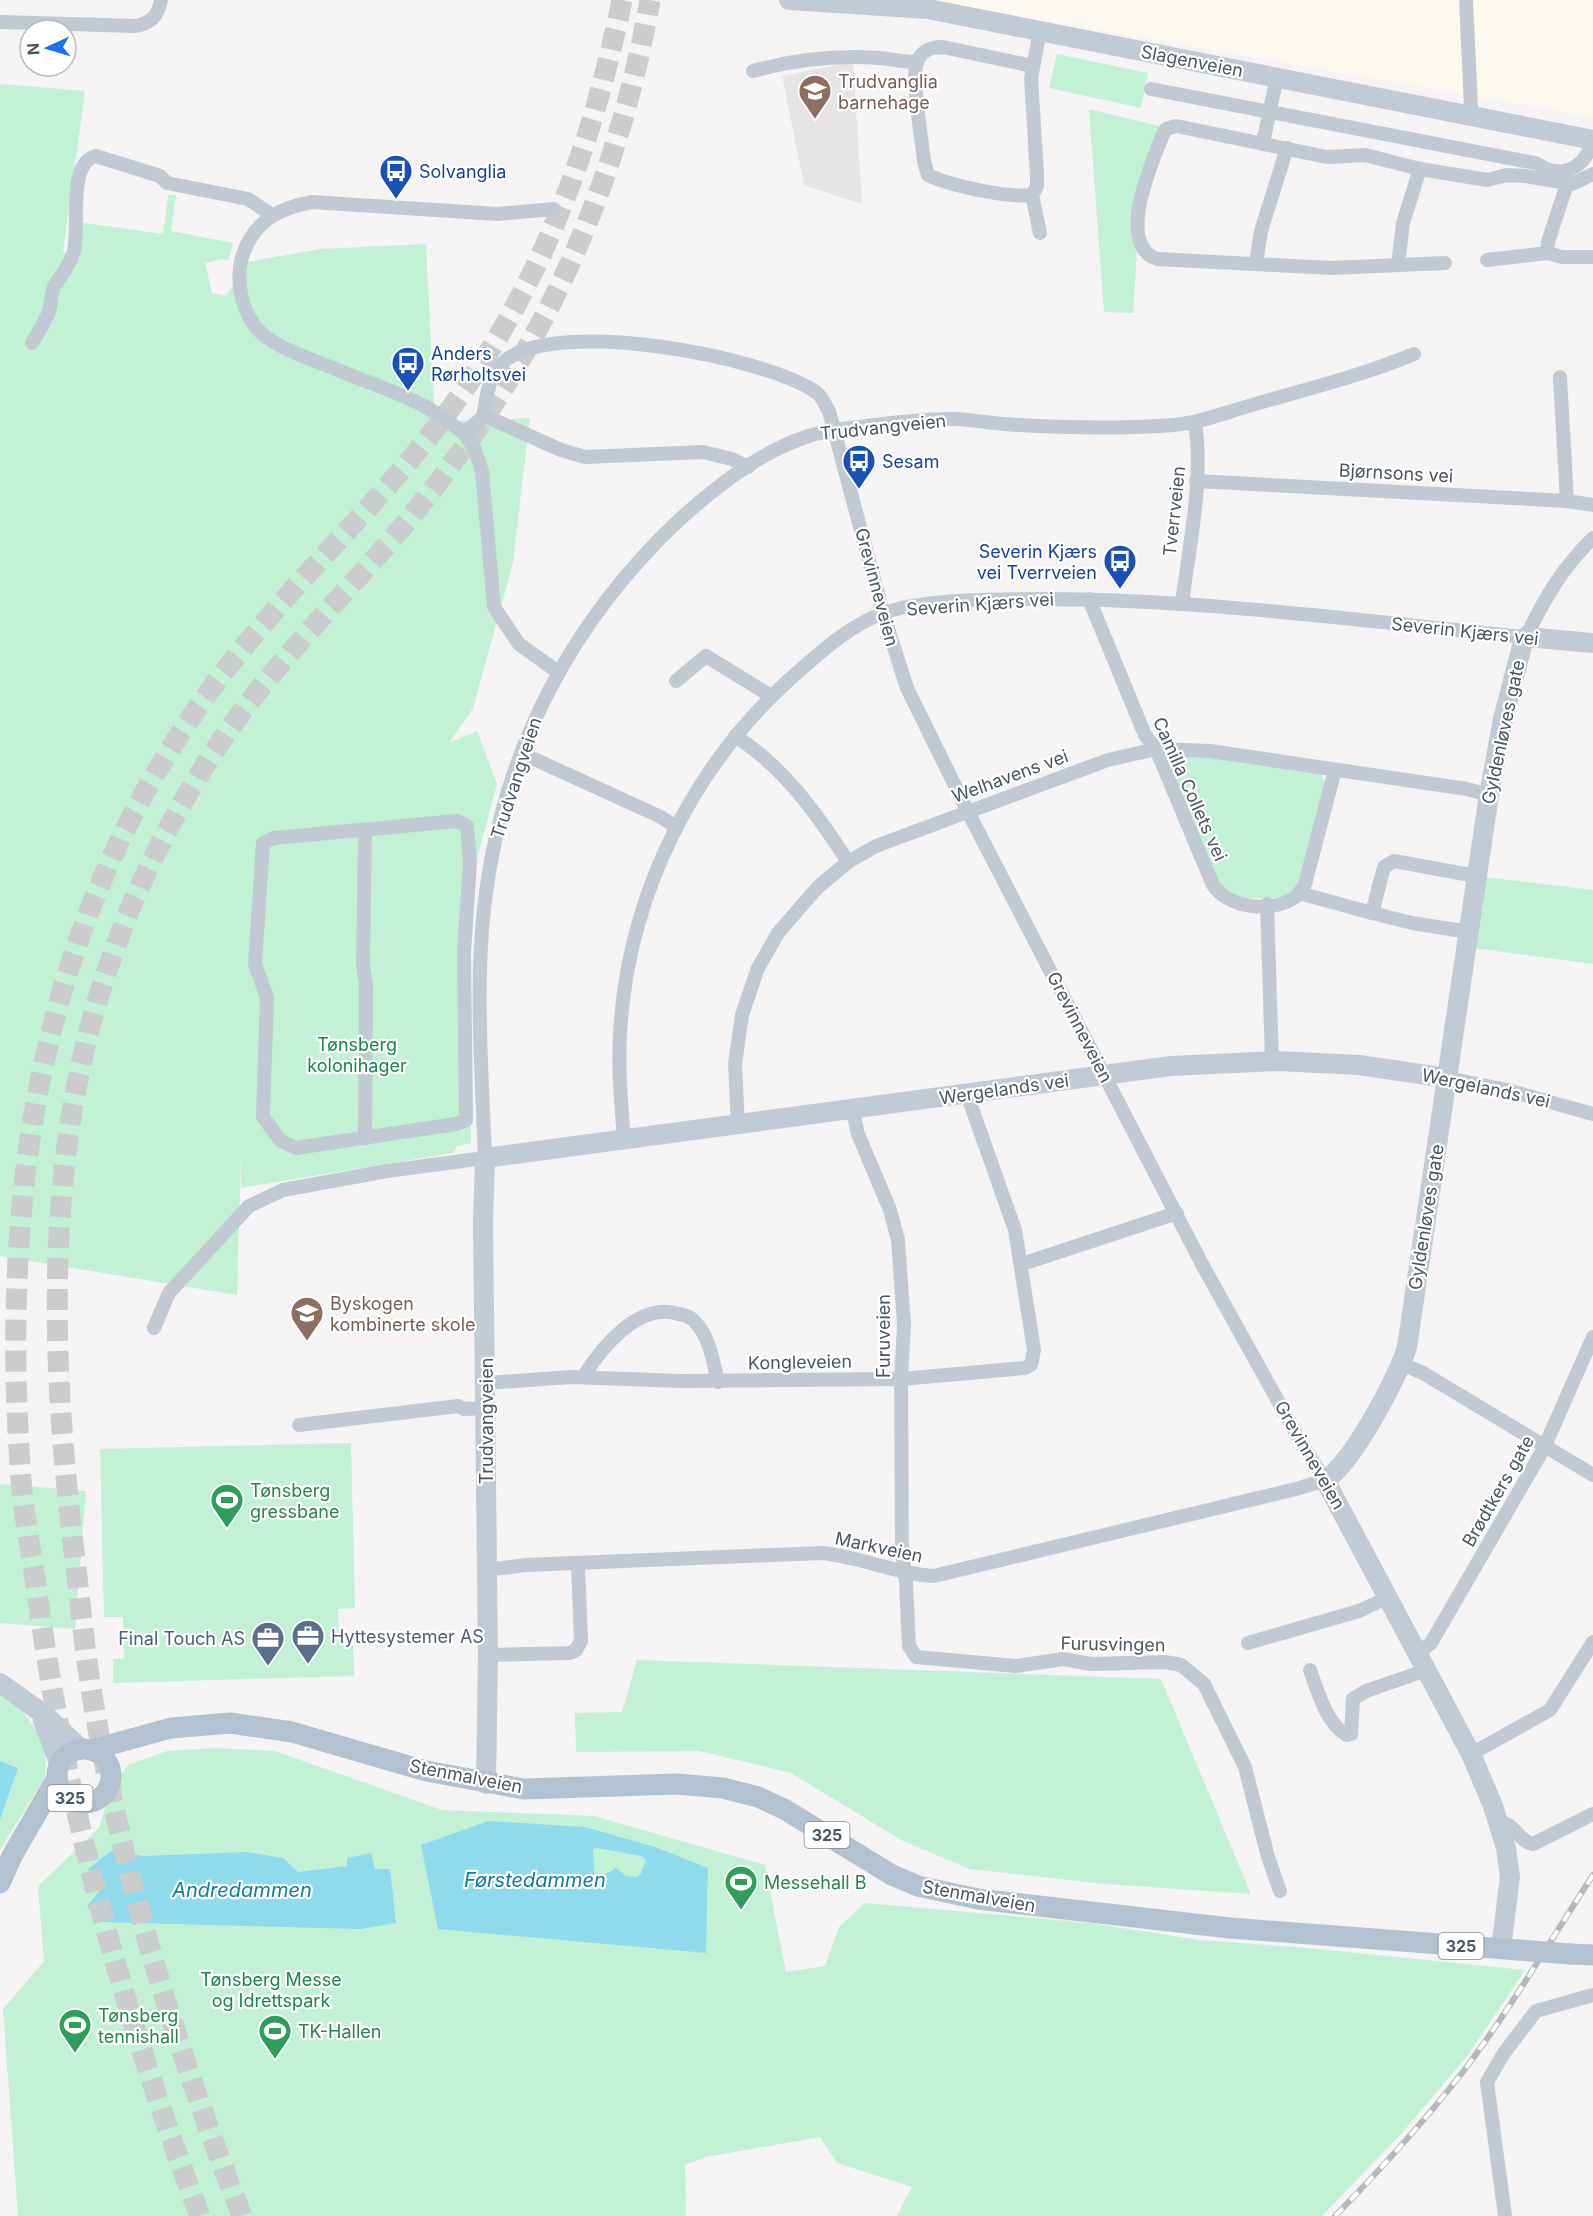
<svg xmlns="http://www.w3.org/2000/svg" width="1593" height="2216" viewBox="0 0 1593 2216" font-family="Inter,sans-serif">
	<rect width="100%" height="100%" fill="#f5f3f3"/>
	<!-- commercial -->
	<path fill="#fdf9ef" d="M928 0H1593V117Z"/>
	<!-- education -->
	<path fill="#e6e4e5" d="M853 62 862 204 804 185 782 76Z"/>
	<!-- green -->
	<g fill="#c3f1d5">
		<path d="M1057 54 1148 73 1141 108 1049 88Z"/>
		<path d="M0 84 85 91 63 252 79 259 78 222 163 234 168 195H176L171 231 233 243 229 260 221 259 205 263 212 293 226 296 247 262 320 249 426 244 435 422 530 418 513 563 473 708 449 743 477 731 497 784 477 859 470 916 471 1143 457 1146 453 1153 241 1188V1155L237 1295 0 1256Z"/>
		<path d="M1089 109 1160 126 1137 249 1133 313 1104 312Z"/>
		<path d="M1200 755 1320 772 1325 782 1300 880 1290 894 1280 898H1239L1222 888 1169 766 1175 756Z"/>
		<path d="M1476 876 1593 890V964L1466 947Z"/>
		<path d="M351 1443 355 1608 338 1609 339 1645H353L354 1676 113 1683V1659L124 1658 123 1617H104L100 1449Z"/>
		<path d="M0 1484 86 1491 75 1629 0 1623Z"/>
		<path d="M637 1660 1161 1679 1251 1894 1105 1884 970 1869 903 1841 791 1773 699 1751 576 1752 575 1713 622 1712Z"/>
		<path d="M0 1695 15 1701 46 1744 45 1777 0 1850V1820L18 1768 0 1761Z"/>
		<path d="M214 1748 275 1751 442 1810 594 1816 765 1865 786 1972 825 1966 839 1927 865 1903 1090 1923 1199 1940 1308 1948 1525 1970 1468 2055 1401 2134 1322 2216H897L912 2187 837 2163 820 2137 706 2157 685 2165 686 2216H18L3 2009 44 1961 38 1886 99 1828 110 1790 128 1765 167 1751Z"/>
	</g>
	<!-- water -->
	<g fill="#90daee" fill-rule="evenodd">
		<path d="M0 1761 18 1768 0 1820Z"/>
		<path d="M489 1821 585 1827 655 1847 708 1868 706 1953 438 1929 421 1845ZM597 1848 641 1856 646 1860 641 1873 637 1877 626 1876 616 1868 604 1875 594 1873 593 1849Z"/>
		<path d="M111 1851 144 1856 246 1852 283 1858 298 1872 347 1866V1858L371 1853 375 1869H390L396 1923 361 1929 99 1922 87 1906 101 1889 88 1869Z"/>
	</g>
	<g fill="none" stroke-linecap="round" stroke-linejoin="round">
		<!-- primary-tunnel -->
		<g stroke="#caccce" stroke-width="21" stroke-dasharray="21 10" stroke-linecap="butt">
			<path d="M200 2216C122 2012 65 1802 36 1585 30 1546 22 1505 20 1465 1 1183 42 917 214 685 279 597 360 523 428 438 532 308 589 162 622 0"/>
			<path d="M242 2216C175 2047 122 1874 92 1695 84 1647 80 1599 74 1551 56 1404 48 1252 73 1106 96 968 154 833 236 720 288 648 353 587 409 519 537 364 615 198 650 0"/>
		</g>
		<!-- street -->
		<g stroke="#c1cad2" stroke-width="14">
			<path d="M1466 0 1471 108 1476 117"/>
			<path d="M0 22 136 26C151 23 158 16 161 0"/>
			<path d="M753 71C793 60 838 55 879 58 892 59 904 62 917 62"/>
			<path d="M1151 89 1535 163C1540 164 1542 168 1547 169 1570 177 1588 162 1592 140"/>
			<path d="M1263 142 1277 77"/>
			<path d="M1032 195C1008 198 951 186 928 175L924 161C922 142 911 77 917 62 922 50 931 47 943 47L1033 66"/>
			<path d="M554 209 497 214 312 202C280 208 255 220 243 254 234 281 242 319 266 337 285 351 311 359 333 368 363 381 397 391 426 407 439 414 451 424 464 433L485 416 561 450 585 457 703 452 732 459 748 467"/>
			<path d="M1040 233 1032 195 1037 186V175L1031 78 1040 31"/>
			<path d="M1547 253 1548 242 1567 184"/>
			<path d="M1487 260 1547 253 1562 257H1593"/>
			<path d="M1256 263 1261 231 1287 148"/>
			<path d="M1445 263 1331 268 1157 259C1115 244 1152 163 1163 134L1166 129 1176 126 1327 157 1365 155 1420 169 1487 180 1507 175 1525 176 1572 184 1593 174"/>
			<path d="M1398 265 1403 223 1420 169"/>
			<path d="M32 343C38 333 44 324 48 314 52 306 50 295 54 287 61 274 71 265 74 250 80 228 67 162 96 156L160 176 167 183 248 199 272 215"/>
			<path d="M1560 377 1567 501"/>
			<path d="M1196 481 1567 501 1593 505"/>
			<path d="M1089 599 1145 735 1156 749 1213 885C1228 908 1271 913 1294 898 1299 895 1302 889 1305 884L1335 770"/>
			<path d="M1182 604C1189 545 1204 481 1195 422"/>
			<path d="M676 681 706 656 771 696"/>
			<path d="M735 736C783 766 818 815 848 862"/>
			<path d="M521 753 661 817 676 827"/>
			<path d="M457 821 467 826 470 863 464 952 466 1120 456 1124 296 1148 281 1141 263 1117 267 997 255 964 263 843 274 838Z"/>
			<path d="M365 830 363 965 366 985 365 1138"/>
			<path d="M1299 893 1372 913"/>
			<path d="M1267 904 1272 1061"/>
			<path d="M1469 932 1412 923 1372 913 1384 867 1394 861 1476 876"/>
			<path d="M1447 1078 1507 1090 1593 1114"/>
			<path d="M852 1108 858 1134 890 1210 898 1240 904 1325 901 1379 902 1551 906 1582 909 1646 916 1657 1016 1666 1063 1659 1091 1664 1165 1662 1181 1665 1204 1684 1245 1767 1268 1857 1280 1891"/>
			<path d="M738 1125 735 1064 742 1015 758 968 778 933 818 887 848 862 876 846 1108 760 1156 749 1210 751 1467 789 1489 795"/>
			<path d="M624 1140C621 1100 617 1060 621 1019 632 889 694 766 790 679 817 655 849 625 884 613 922 599 988 600 1029 599 1195 598 1361 621 1526 637 1544 599 1563 567 1593 538"/>
			<path d="M1022 1264 1177 1213"/>
			<path d="M154 1328 169 1293 249 1206 283 1190 387 1171 485 1158C482 1072 474 979 486 893 505 748 572 621 678 521 721 482 777 438 835 430 874 425 915 419 953 419 970 419 987 423 1004 424 1060 428 1118 429 1174 425 1200 423 1227 412 1252 405 1307 389 1361 376 1414 354"/>
			<path d="M1402 1364 1423 1373 1593 1475"/>
			<path d="M583 1377C602 1347 639 1301 679 1314 685 1315 691 1317 695 1322 710 1337 713 1362 718 1382"/>
			<path d="M486 1383 571 1377 681 1381 901 1379 1025 1368 1031 1365 1034 1350 1015 1230 967 1094"/>
			<path d="M299 1425 458 1406 464 1409 486 1408"/>
			<path d="M487 1570 526 1565 822 1553C861 1557 897 1574 934 1576L1296 1489 1325 1480 1303 1446 1203 1266 967 810 907 688 883 613 829 411C825 405 822 396 816 392 763 356 559 318 506 360 488 375 487 395 483 417L464 433 474 448 482 471 494 607 519 644 558 672"/>
			<path d="M1248 1643 1359 1611 1389 1597"/>
			<path d="M1418 1653 1431 1643 1544 1448 1593 1337"/>
			<path d="M488 1655 570 1653 576 1650 581 1641 578 1563"/>
			<path d="M1310 1670C1318 1691 1326 1724 1347 1735L1351 1734 1353 1699 1366 1691 1427 1670"/>
			<path d="M1471 1754 1550 1710 1593 1642"/>
			<path d="M1498 1822C1516 1823 1517 1841 1533 1844L1593 1814"/>
			<path d="M1505 2216 1487 2082 1504 2053 1536 2011 1593 1995"/>
		</g>
		<!-- secondary -->
		<g stroke="#c1cbd6" stroke-width="20">
			<path d="M789 0 928 9 1593 140"/>
			<path d="M0 1683 46 1716 81 1749"/>
			<path d="M43 1721 60 1765"/>
			<path d="M486 1784 488 1655 483 1223 485 1158 1171 1066 1278 1061 1359 1065 1447 1078"/>
			<path d="M1501 1949 1510 1877 1506 1848 1493 1806 1471 1754 1325 1480C1350 1467 1399 1376 1407 1347L1489 795 1503 719 1522 646 1526 637 1593 643"/>
		</g>
		<!-- primary -->
		<g stroke="#b3c2d1" stroke-width="21">
			<circle cx="84" cy="1776" r="27"/>
			<path d="M91 1750 171 1728 230 1723 292 1732 426 1771 524 1789 677 1784 723 1788 758 1797 784 1809 892 1875 918 1886 978 1899 1230 1928 1519 1950"/>
			<path d="M0 1883 12 1856 57 1778"/>
			<path d="M1570 1954 1593 1955"/>
		</g>
		<!-- rail casing -->
		<g stroke="#b5b8bd" stroke-width="6">
			<path id="rail" d="M1335 2216C1380 2170 1423 2123 1462 2073 1510 2010 1550 1941 1593 1875"/>
		</g>
		<!-- rail -->
		<use href="#rail" stroke="#fff" stroke-width="4" stroke-dasharray="11" stroke-linecap="butt"/>
		<!-- primary-bridge -->
		<path stroke="#b3c2d1" stroke-width="21" d="M1519 1950 1570 1954"/>
	</g>
	<!-- icons -->
	<defs>
		<g id="school-pin" transform="scale(1.725)"><path d="M0 17L-7.5 6A9.5 9.5 0 1 1 7.5 6Z" fill="#8d6e63" stroke="#fff"/><path d="M0-5L7-2L0 1L-7-2ZM-4 1L0 2.5L4 1V4Q0 6-4 4Z" fill="#fff"/></g>
		<g id="bus-pin" transform="scale(1.725)"><path d="M0 17L-7.5 6A9.5 9.5 0 1 1 7.5 6Z" fill="#1a4fb4" stroke="#fff"/><path d="M-5-6H5V4H4V6H2V4H-2V6H-4V4H-5ZM-3.5-4V0h7V-4ZM-3.5 1.2v1.5H-2V1.2ZM2 1.2v1.5H3.5V1.2Z" fill="#fff"/></g>
		<g id="stadium-pin" transform="scale(1.725)"><path d="M0 17L-7.5 6A9.5 9.5 0 1 1 7.5 6Z" fill="#2e9e5b" stroke="#fff"/><path d="M0-5a6.5 5 0 1 0 0 10a6.5 5 0 1 0 0-10ZM-3.5-1.8h7v3.6h-7Z" fill="#fff"/></g>
		<g id="office-pin" transform="scale(1.725)"><path d="M0 17L-7.5 6A9.5 9.5 0 1 1 7.5 6Z" fill="#5c6f8a" stroke="#fff"/><path d="M-6-3h4V-5.5h4V-3h4V5H-6ZM-1-4.5V-3h2v-1.5ZM-6 0V1H6V0Z" fill="#fff"/></g>
	</defs>
	<g fill-rule="evenodd">
		<use href="#school-pin" x="815" y="91"/>
		<use href="#bus-pin" x="396" y="171"/>
		<use href="#bus-pin" x="408" y="363"/>
		<use href="#bus-pin" x="859" y="461"/>
		<use href="#bus-pin" x="1120" y="561"/>
		<use href="#school-pin" x="307" y="1313"/>
		<use href="#stadium-pin" x="227" y="1500"/>
		<use href="#office-pin" x="308" y="1636"/>
		<use href="#office-pin" x="268" y="1638"/>
		<use href="#stadium-pin" x="741" y="1882"/>
		<use href="#stadium-pin" x="75" y="2025"/>
		<use href="#stadium-pin" x="275" y="2031"/>
	</g>
	<g text-anchor="middle" dominant-baseline="central" stroke-width="4.5" stroke-linejoin="round" paint-order="stroke">
		<!-- shield labels -->
		<g fill="#fff" stroke="#808990" stroke-width="1.5">
			<rect x="47.5" y="1785" width="45" height="26" rx="4.5"/>
			<rect x="804.5" y="1822" width="45" height="26" rx="4.5"/>
			<rect x="1438.5" y="1933" width="45" height="26" rx="4.5"/>
		</g>
		<g font-size="16" font-weight="bold" fill="#4a5661">
			<text x="70" y="1798">325</text>
			<text x="827" y="1835">325</text>
			<text x="1461" y="1946">325</text>
		</g>
		<!-- street labels -->
		<g font-size="18" fill="#4a5661" stroke="#fff">
			<text transform="translate(1192 61) rotate(11)">Slagenveien</text>
			<text transform="translate(883 427) rotate(-6)">Trudvangveien</text>
			<text transform="translate(1396 473) rotate(3)">Bjørnsons vei</text>
			<text transform="translate(1174 511) rotate(-84)">Tverrveien</text>
			<text transform="translate(877 587) rotate(75)">Grevinneveien</text>
			<text transform="translate(980 604) rotate(-4)">Severin Kjærs vei</text>
			<text transform="translate(1465 631) rotate(6)">Severin Kjærs vei</text>
			<text transform="translate(1503 732) rotate(-78)">Gyldenløves gate</text>
			<text transform="translate(1010 776) rotate(-20)">Welhavens vei</text>
			<text transform="translate(516 778) rotate(-72)">Trudvangveien</text>
			<text transform="translate(1190 789) rotate(66)">Camilla Collets vei</text>
			<text transform="translate(1080 1027) rotate(63)">Grevinneveien</text>
			<text transform="translate(1486 1088) rotate(12)">Wergelands vei</text>
			<text transform="translate(1004 1089) rotate(-8)">Wergelands vei</text>
			<text transform="translate(1426 1217) rotate(-81)">Gyldenløves gate</text>
			<text transform="translate(883 1336) rotate(-90)">Furuveien</text>
			<text transform="translate(800 1362) rotate(-1)">Kongleveien</text>
			<text transform="translate(486 1421) rotate(-90)">Trudvangveien</text>
			<text transform="translate(1310 1455) rotate(60)">Grevinneveien</text>
			<text transform="translate(1498 1491) rotate(-60)">Brødtkers gate</text>
			<text transform="translate(879 1547) rotate(12)">Markveien</text>
			<text transform="translate(1113 1644) rotate(1)">Furusvingen</text>
			<text transform="translate(466 1776) rotate(11)">Stenmalveien</text>
			<text transform="translate(979 1896) rotate(10)">Stenmalveien</text>
		</g>
		<!-- education labels -->
		<g font-size="18" fill="#785e54" stroke="#fff" text-anchor="start">
			<text x="838" y="81">Trudvanglia<tspan x="838" dy="21">barnehage</tspan></text>
			<text x="330" y="1303">Byskogen<tspan x="330" dy="21">kombinerte skole</tspan></text>
		</g>
		<!-- transit labels -->
		<g font-size="18" fill="#164399" stroke="#fff" text-anchor="start">
			<text x="419" y="171">Solvanglia</text>
			<text x="431" y="353">Anders<tspan x="431" dy="21">Rørholtsvei</tspan></text>
			<text x="882" y="461">Sesam</text>
			<text x="1097" y="551" text-anchor="end">Severin Kjærs<tspan x="1097" dy="21">vei Tverrveien</tspan></text>
		</g>
		<!-- park labels -->
		<g font-size="18" fill="#17864f" stroke="#fff">
			<text x="357" y="1044">Tønsberg<tspan x="357" dy="21">kolonihager</tspan></text>
			<text x="271" y="1979">Tønsberg Messe<tspan x="271" dy="21">og Idrettspark</tspan></text>
		</g>
		<!-- leisure labels -->
		<g font-size="18" fill="#27864d" stroke="#fff" text-anchor="start">
			<text x="250" y="1490">Tønsberg<tspan x="250" dy="21">gressbane</tspan></text>
			<text x="764" y="1882">Messehall B</text>
			<text x="98" y="2015">Tønsberg<tspan x="98" dy="21">tennishall</tspan></text>
			<text x="298" y="2031">TK-Hallen</text>
		</g>
		<!-- service labels -->
		<g font-size="18" fill="#4e5e75" stroke="#fff" text-anchor="start">
			<text x="331" y="1636">Hyttesystemer AS</text>
			<text x="245" y="1638" text-anchor="end">Final Touch AS</text>
		</g>
		<!-- water labels -->
		<g font-size="20" font-style="italic" fill="#0c7c9b" stroke="#fff">
			<text x="535" y="1880">Førstedammen</text>
			<text x="242" y="1890">Andredammen</text>
		</g>
	</g>
	<!-- north arrow -->
	<g transform="translate(48 48) rotate(266)"><circle r="28" fill="#ffffff" stroke="#b7bbc0" stroke-width="1.5"/>
	<path d="M0-4.5L10 22L0 15L-10 22Z" fill="#1a73e8"/>
	<text y="-9" font-size="16" font-weight="bold" text-anchor="middle" fill="#4a5661">N</text>
	</g>
</svg>
